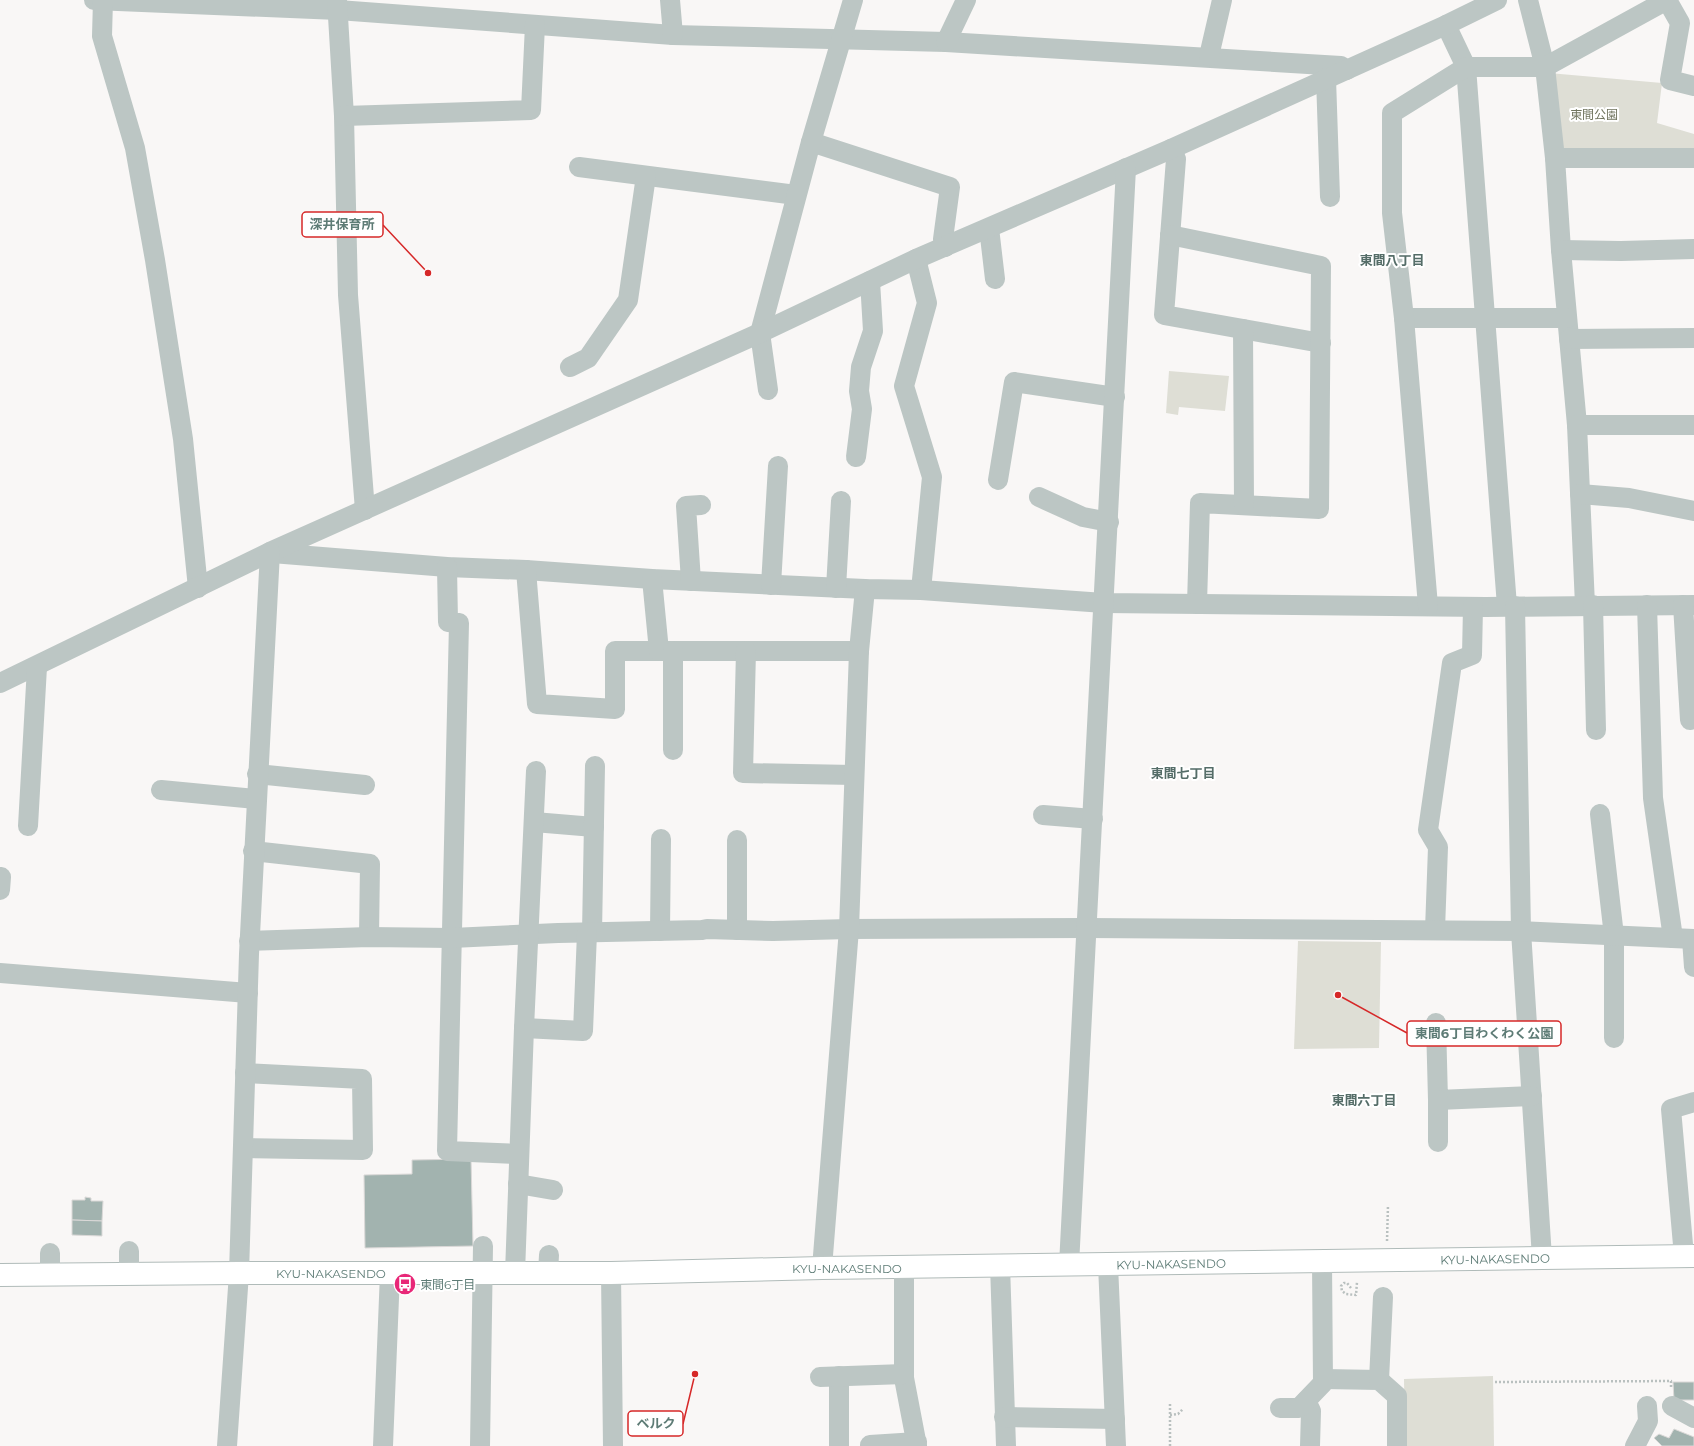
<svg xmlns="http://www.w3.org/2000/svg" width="1694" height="1446" viewBox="0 0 1694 1446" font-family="Montserrat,'Noto Sans JP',sans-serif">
	<rect width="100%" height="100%" fill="#f9f7f6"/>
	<!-- green -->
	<g fill="#deded5">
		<path d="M1549 73 1662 83 1657 123 1694 134V151L1558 150Z"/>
		<path d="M1169 371 1229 376 1225 411 1179 407 1178 415 1166 413Z"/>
		<path d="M1298 941 1381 942 1379 1048 1294 1049Z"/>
		<path d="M1493 1376 1494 1446H1405L1404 1379Z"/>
	</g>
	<!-- building -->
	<g fill="#a2b3af" stroke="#dbd9d8">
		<path d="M471 1159 473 1246 365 1248 364 1175 412 1174V1160Z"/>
		<path d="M85 1197 91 1198V1201H103L102 1221 72 1220V1200H85Z"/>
		<path d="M72 1220 102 1221V1236L72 1235Z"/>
		<path d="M1673 1382H1694V1400H1674Z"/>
		<path d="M1674 1429 1694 1437V1446H1662L1654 1438 1659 1434 1669 1438Z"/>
	</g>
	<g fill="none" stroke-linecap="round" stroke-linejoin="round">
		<!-- major casing -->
		<g stroke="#b0bbb9" stroke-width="24">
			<path id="major" d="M0 1275 239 1273H611L822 1268 1694 1256"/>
		</g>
		<!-- path -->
		<g stroke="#b9c0bf" stroke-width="2.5" stroke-dasharray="2 2" stroke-linecap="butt">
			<path d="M1387 1241 1388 1205"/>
			<path d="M1351 1288 1347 1283H1344L1341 1286 1342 1291 1346 1294 1356 1295 1357 1282"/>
			<path d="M1495 1382 1671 1381V1387"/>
			<path d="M1170 1415 1178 1414 1183 1409"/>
			<path d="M1170 1446V1404"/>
		</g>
		<!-- minor -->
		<g stroke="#bcc6c4" stroke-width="20">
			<path d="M94 0 338 10 673 35 946 42 1341 66 1347 70"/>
			<path d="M103 0 102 36 135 148 155 260 183 439 198 588"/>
			<path d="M337 0 344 116 348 295 365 510"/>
			<path d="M670 0 673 35"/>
			<path d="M1528 0 1545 67 1555 158 1561 250 1577 425 1585 605"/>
			<path d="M1667 0 1680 23 1670 80 1694 86"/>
			<path d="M1446 25 1466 67 1507 606"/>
			<path d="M946 42 966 0"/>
			<path d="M1209 56 1222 0"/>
			<path d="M1326 78 1330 197"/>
			<path d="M344 116 531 110 535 25"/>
			<path d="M811 142 950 187 943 239 945 247"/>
			<path d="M1171 149 1176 159 1164 315 1321 343"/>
			<path d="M1555 158H1694"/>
			<path d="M579 167 796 195"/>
			<path d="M989 228 995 279"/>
			<path d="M1170 235 1321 266 1319 509 1200 503 1197 604"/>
			<path d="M1561 250 1621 251 1694 249"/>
			<path d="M916 259 927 303 904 386 932 477 921 590"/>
			<path d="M1404 318H1567"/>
			<path d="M1243 329 1244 505"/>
			<path d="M1569 339 1694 338"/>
			<path d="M570 367 588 358 628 300 646 176"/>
			<path d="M768 390 760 333 811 142 853 0"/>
			<path d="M1577 425H1694"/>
			<path d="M856 457 862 409 859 391 861 367 873 331 870 281"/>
			<path d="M998 480 1014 382 1115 397"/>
			<path d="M1580 494 1629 498 1694 511"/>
			<path d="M1039 497 1083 517 1109 522"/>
			<path d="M272 553 447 567 526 570 652 579 865 589 921 590 1104 603 1486 607 1694 605"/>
			<path d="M447 567 448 622 459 623 447 1151 519 1154"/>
			<path d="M526 570 537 704 615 709V651H859"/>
			<path d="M652 579 659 651"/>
			<path d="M691 581 686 506 701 505"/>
			<path d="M771 585 778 466"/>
			<path d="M836 588 841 501"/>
			<path d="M1593 605 1596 730"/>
			<path d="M1647 605 1653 798 1673 938"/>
			<path d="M1683 605 1690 720"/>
			<path d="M1428 606 1404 318 1392 213V113L1466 67H1545L1667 0"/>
			<path d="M1515 606 1521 931 1542 1258"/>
			<path d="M673 651V750"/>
			<path d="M746 651 743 773 854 775"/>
			<path d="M0 683 270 552 760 333 916 259 1171 149 1446 25 1497 0"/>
			<path d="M257 774 365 785"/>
			<path d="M161 790 256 799"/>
			<path d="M1600 814 1614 936V1038"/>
			<path d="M1043 815 1093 819"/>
			<path d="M534 822 594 827"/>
			<path d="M28 826 37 667"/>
			<path d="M253 851 370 864 369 937"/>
			<path d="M0 890 1 877"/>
			<path d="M737 930V840"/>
			<path d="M1435 930 1438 847 1428 830 1452 663 1472 655 1473 607"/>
			<path d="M660 931 661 839"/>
			<path d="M592 933 595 766"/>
			<path d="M1692 939 1694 967"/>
			<path d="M249 941 369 937 452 938 558 933 702 930 707 929 773 931 849 929 1087 928 1521 931 1694 939"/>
			<path d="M0 973 248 993"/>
			<path d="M1436 1023 1438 1100 1532 1096"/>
			<path d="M524 1028 583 1031 587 933"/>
			<path d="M1438 1100V1142"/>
			<path d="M243 1148 363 1150 362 1079 245 1073"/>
			<path d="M518 1184 553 1190"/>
			<path d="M129 1251V1274"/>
			<path d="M1684 1256 1671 1109 1694 1102"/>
			<path d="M1000 1265 1006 1446"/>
			<path d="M1069 1265 1126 168"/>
			<path d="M1108 1265 1116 1446"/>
			<path d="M822 1268 849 929 859 651 865 589"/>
			<path d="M904 1268V1378L917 1446"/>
			<path d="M515 1273 524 1028 536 771"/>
			<path d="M548 1273 549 1255"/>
			<path d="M611 1273 613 1446"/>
			<path d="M50 1275V1253"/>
			<path d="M839 1376V1446"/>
			<path d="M820 1377 904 1374"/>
			<path d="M1324 1379 1379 1380 1397 1396V1446"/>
			<path d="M1379 1380 1383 1297"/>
			<path d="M1306 1401 1311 1411 1310 1446"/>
			<path d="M1672 1406 1694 1418"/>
			<path d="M1280 1408H1299L1323 1383 1322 1262"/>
			<path d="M1004 1417 1115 1419"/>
			<path d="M870 1445 917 1442"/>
			<path d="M227 1446 239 1273 249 954 270 552"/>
			<path d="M383 1446 390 1273"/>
			<path d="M480 1446 483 1246"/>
			<path d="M1635 1446 1648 1421 1647 1406"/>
		</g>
		<!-- major -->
		<use href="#major" stroke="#fff" stroke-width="22"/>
	</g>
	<!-- icons -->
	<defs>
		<g id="bus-disc" transform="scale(1.15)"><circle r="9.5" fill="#e82777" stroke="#fff"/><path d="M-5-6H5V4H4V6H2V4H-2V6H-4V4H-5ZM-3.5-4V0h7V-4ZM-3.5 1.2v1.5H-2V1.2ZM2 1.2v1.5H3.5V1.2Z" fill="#fff"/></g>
	</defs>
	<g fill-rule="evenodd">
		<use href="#bus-disc" x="405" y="1284"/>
	</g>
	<g text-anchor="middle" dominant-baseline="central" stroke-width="4" stroke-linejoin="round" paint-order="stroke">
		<!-- park labels -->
		<g font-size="12" fill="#70745e" stroke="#fff">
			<text x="1594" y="114">東間公園</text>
		</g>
		<!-- street labels -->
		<g font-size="12" fill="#5e7c76" stroke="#fff">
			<text transform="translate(1495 1259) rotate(-1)">KYU-NAKASENDO</text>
			<text transform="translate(1171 1264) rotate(-1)">KYU-NAKASENDO</text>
			<text x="847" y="1268">KYU-NAKASENDO</text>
			<text x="331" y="1273">KYU-NAKASENDO</text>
		</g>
		<!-- poi labels -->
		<g font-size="12" fill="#5e7c76" stroke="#fff" text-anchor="start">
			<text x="420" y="1284">東間6丁目</text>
		</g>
		<!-- neighbourhood labels -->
		<g font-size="13" font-weight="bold" fill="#556d68" stroke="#fff">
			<text x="1392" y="260">東間八丁目</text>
			<text x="1183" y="773">東間七丁目</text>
			<text x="1364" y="1100">東間六丁目</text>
		</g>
	</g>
	<!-- callouts -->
	<path fill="none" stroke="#d62828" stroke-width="1.5" d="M428 273L383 225M1338 995L1407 1033M695 1374L683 1424"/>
	<g fill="#d62828" stroke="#fff" stroke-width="1.5">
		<circle cx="428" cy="273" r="4"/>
		<circle cx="1338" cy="995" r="4"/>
		<circle cx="695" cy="1374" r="4"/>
	</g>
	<g fill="#fff" stroke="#d62828" stroke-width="1.5">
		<rect x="302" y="212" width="81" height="25" rx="4"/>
		<rect x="1407" y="1021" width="154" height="25" rx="4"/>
		<rect x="628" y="1411" width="55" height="25" rx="4"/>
	</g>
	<g font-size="13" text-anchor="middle" font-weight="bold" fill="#5e7c76">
		<text x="342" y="229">深井保育所</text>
		<text x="1484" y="1038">東間6丁目わくわく公園</text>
		<text x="656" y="1428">ベルク</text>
	</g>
</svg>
